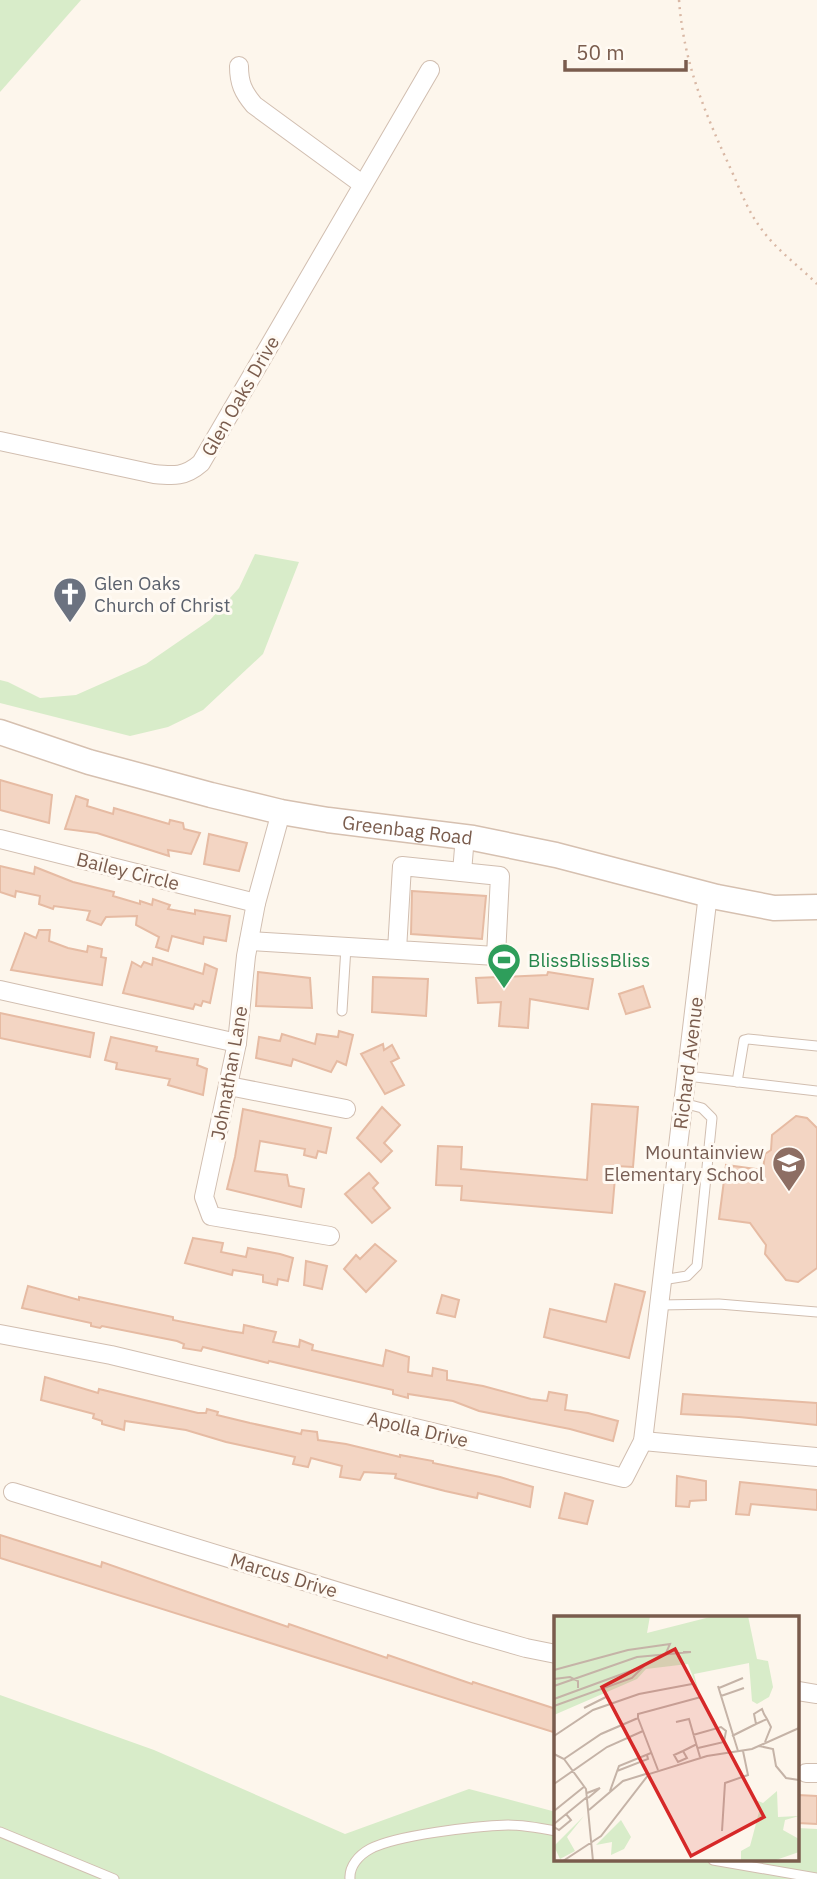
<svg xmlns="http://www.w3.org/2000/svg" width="817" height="1879" viewBox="0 0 817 1879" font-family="'IBM Plex Sans',sans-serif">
	<rect width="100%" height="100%" fill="#fdf6ec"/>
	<!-- green -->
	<g fill="#d8ecc9">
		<path d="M0 0H81L0 92Z"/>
		<path d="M255 554 299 562 263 654 203 710 168 727 130 736 0 703V680L8 682 40 698 76 695 146 664 210 620 239 588Z"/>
		<path d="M0 1695 154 1750 345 1834 469 1789 556 1812V1860H798V1828L817 1829V1879H0Z"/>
	</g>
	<!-- building -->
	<g fill="#f3d5c3" stroke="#e6bba3" stroke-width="2">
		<path d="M0 780 52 795 49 823 0 810Z"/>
		<path d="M76 796 88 800 87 806 113 814 114 808 169 824 170 820 183 823 184 829 200 833 191 854 168 850 169 856 97 833 65 829Z"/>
		<path d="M209 834 247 843 239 871 204 864Z"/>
		<path d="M0 866 34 874 35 867 73 882 114 892 113 896 140 904V901L152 905 153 899 170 905 168 909 195 914V910L230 916 226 941 204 937 203 944 172 936 168 951 156 947 159 937 136 925 137 916 106 917 101 925 87 920 90 911 54 906 53 909 39 904 40 896 16 891 15 897 0 892Z"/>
		<path d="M412 891 486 896 482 939 411 934Z"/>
		<path d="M39 930H50L49 941 68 948 87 952 88 946 102 949 101 957 106 958 102 985 11 970 25 933 36 938Z"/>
		<path d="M153 958 203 974 205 964 217 969 210 1003 203 1001 201 1006 195 1004 193 1009 123 993 132 962 141 967 144 962 152 965Z"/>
		<path d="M258 972 310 978 312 1008 256 1006Z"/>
		<path d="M548 972 593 979 588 1009 530 999 528 1028 499 1026 501 1002 478 1003 476 978 547 975Z"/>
		<path d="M373 977 428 979 426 1016 372 1012Z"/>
		<path d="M643 986 650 1007 626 1014 619 994Z"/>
		<path d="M0 1013 94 1033 90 1057 0 1038Z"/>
		<path d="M339 1031 353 1035 346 1065 337 1061 331 1072 293 1059 291 1066 256 1058 259 1037 280 1041 282 1034 315 1044 317 1034 338 1037Z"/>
		<path d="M111 1037 157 1047 156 1051 198 1059 197 1065 207 1069 203 1095 168 1085 170 1079 116 1069 117 1063 105 1060Z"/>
		<path d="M383 1044 384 1050 392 1045 399 1058 391 1062 404 1085 385 1094 361 1054Z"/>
		<path d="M592 1104 638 1107 633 1167 616 1166 612 1213 461 1200 462 1186 436 1185 438 1146 462 1147 461 1169 587 1180Z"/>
		<path d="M382 1107 400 1125 384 1143 392 1151 381 1162 357 1138Z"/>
		<path d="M243 1109 331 1128 326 1153 318 1151 316 1158 304 1155 305 1149 260 1141 255 1171 287 1175 289 1186 304 1189 301 1207 227 1189 235 1157Z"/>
		<path d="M796 1116 807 1118 817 1128V1268L798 1282 786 1280 765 1254 766 1245 750 1223 719 1219 726 1165 763 1170 765 1154 771 1150 772 1135Z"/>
		<path d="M369 1173 378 1183 373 1188 390 1208 372 1223 345 1194Z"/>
		<path d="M193 1238 223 1243 221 1252 246 1257 248 1248 280 1254 293 1258 288 1281 278 1279 277 1285 263 1282V1275L233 1270 232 1275 185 1263Z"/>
		<path d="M375 1244 396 1261 366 1292 344 1269 356 1255 360 1259Z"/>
		<path d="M306 1261 327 1266 322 1289 304 1285Z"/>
		<path d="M615 1284 645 1292 629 1358 544 1337 550 1309 606 1322Z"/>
		<path d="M28 1286 79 1300V1297L173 1317V1320L229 1331 243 1333 244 1325 276 1332 273 1342 299 1347 300 1340 313 1345 312 1350 383 1366 386 1350 409 1357 408 1372 432 1376 433 1368 447 1371V1380L483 1386 531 1399 547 1401 549 1392 567 1395 565 1410 588 1413 618 1421 613 1441 570 1429 479 1411 453 1401 408 1394V1398L393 1394V1390L269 1361 268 1363 203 1347 201 1351 183 1348 184 1344 177 1341 102 1326 100 1328 91 1326V1323L22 1308Z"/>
		<path d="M442 1295 459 1300 455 1317 437 1313Z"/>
		<path d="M45 1377 98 1393 99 1389 198 1413H206L207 1409 218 1412 217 1415 250 1423 301 1434 302 1430 317 1432 318 1440 346 1444 400 1457V1455L433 1461V1463L500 1477 533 1487 530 1507 478 1493 477 1498 445 1491 395 1478 396 1474 364 1472 360 1480 340 1477 342 1466 311 1458 308 1467 293 1464 295 1457 226 1442 186 1430 125 1421 124 1430 102 1424V1421L93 1418 94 1414 41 1400Z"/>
		<path d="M683 1394 817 1403V1425L739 1417 681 1414Z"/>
		<path d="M677 1476 706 1481V1500L690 1501 689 1507 676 1506Z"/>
		<path d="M740 1482 817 1490V1510L751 1504 749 1515 736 1514Z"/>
		<path d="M565 1493 593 1501 587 1524 559 1518Z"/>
		<path d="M0 1535 101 1567 102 1562 288 1627 289 1624 387 1658 388 1655 472 1684 473 1682 556 1709 553 1732 0 1558Z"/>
		<path d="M798 1795 817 1796V1824L798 1823Z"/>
	</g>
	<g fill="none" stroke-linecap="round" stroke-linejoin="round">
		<!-- lane casing -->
		<g stroke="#d1beb0" stroke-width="11">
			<g id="lane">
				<path d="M342 1011 346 947"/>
				<path d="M687 1076 817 1091"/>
				<path d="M737 1082 744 1040 748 1039 817 1046"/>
				<path d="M662 1280 687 1276 697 1266 712 1118 702 1108 683 1103"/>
				<path d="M659 1305 719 1304 817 1312"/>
				<path d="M0 1832 114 1879"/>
				<path d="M713 1860 817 1878"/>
				<path d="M350 1879C349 1866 359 1855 370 1849 396 1835 476 1826 508 1825 524 1825 540 1828 556 1831"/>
			</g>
		</g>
		<!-- street casing -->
		<g stroke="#d1beb0" stroke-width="20">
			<g id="street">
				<path d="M239 66C239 83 243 92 254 105L362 184"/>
				<path d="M0 441 154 474C174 476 185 477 201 463L430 70"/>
				<path d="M281 812 256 903 246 956 237 1043 204 1197 211 1216 330 1236"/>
				<path d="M0 839 256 903"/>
				<path d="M462 872 465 836"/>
				<path d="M249 941 496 956 500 876 402 866 397 950"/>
				<path d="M0 990 237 1043"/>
				<path d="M229 1086 346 1109"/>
				<path d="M0 1334 111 1355 624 1478 643 1441 708 894"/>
				<path d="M643 1441 817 1457"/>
				<path d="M13 1492 470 1632 526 1648 556 1654"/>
				<path d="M798 1691 817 1694"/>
				<path d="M806 1773H817"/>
			</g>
		</g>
		<!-- secondary casing -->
		<g stroke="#d6c0b0" stroke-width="27">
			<g id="secondary">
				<path id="s1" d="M0 732 89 762 211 795 281 812 328 820 473 838 556 855 717 897 774 908 817 907"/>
			</g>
		</g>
		<!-- path -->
		<path stroke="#d9b8a5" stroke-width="2.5" stroke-dasharray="2 5" stroke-linecap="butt" d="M679 0C684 66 706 115 733 174 741 192 748 211 760 227 775 249 798 265 817 284"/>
		<!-- lane -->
		<use href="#lane" stroke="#fff" stroke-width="9"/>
		<!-- street -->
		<use href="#street" stroke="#fff" stroke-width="18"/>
		<!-- secondary -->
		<use href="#secondary" stroke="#fff" stroke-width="24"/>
	</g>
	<!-- icons -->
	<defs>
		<g id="church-pin" transform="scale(1.75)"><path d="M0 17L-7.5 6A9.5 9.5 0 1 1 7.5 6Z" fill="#6b7280" stroke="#fffaf3"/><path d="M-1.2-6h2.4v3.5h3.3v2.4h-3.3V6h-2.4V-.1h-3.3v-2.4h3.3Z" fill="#fff"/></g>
		<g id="stadium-pin" transform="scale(1.75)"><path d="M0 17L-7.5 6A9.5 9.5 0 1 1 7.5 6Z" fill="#2e9e5b" stroke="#fffaf3"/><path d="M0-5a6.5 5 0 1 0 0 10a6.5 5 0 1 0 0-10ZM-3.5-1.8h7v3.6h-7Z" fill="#fff"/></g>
		<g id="school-pin" transform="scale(1.75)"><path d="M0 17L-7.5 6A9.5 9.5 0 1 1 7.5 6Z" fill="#8d6e63" stroke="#fffaf3"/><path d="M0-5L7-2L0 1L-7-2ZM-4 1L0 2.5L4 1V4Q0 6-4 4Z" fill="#fff"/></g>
	</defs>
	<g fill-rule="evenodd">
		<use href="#church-pin" x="70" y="594"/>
		<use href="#stadium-pin" x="504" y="960"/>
		<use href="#school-pin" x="789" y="1163"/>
	</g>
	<g text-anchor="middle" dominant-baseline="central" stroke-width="6" stroke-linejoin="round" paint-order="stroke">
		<!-- street labels -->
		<g font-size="19" fill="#7a5c4d" stroke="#fffaf3">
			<text transform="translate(240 396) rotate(-60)">Glen Oaks Drive</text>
			<text stroke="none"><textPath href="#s1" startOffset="420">Greenbag Road</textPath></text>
			<text transform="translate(128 871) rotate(14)">Bailey Circle</text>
			<text transform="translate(688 1063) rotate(-83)">Richard Avenue</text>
			<text transform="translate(229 1073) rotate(-80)">Johnathan Lane</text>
			<text transform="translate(418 1429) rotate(13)">Apolla Drive</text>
			<text transform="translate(284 1575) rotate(17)">Marcus Drive</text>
		</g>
		<!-- worship labels -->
		<g font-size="19" fill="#5b616d" stroke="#fffaf3" text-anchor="start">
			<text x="94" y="583">Glen Oaks<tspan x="94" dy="22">Church of Christ</tspan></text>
		</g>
		<!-- leisure labels -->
		<g font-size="19" fill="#27864d" stroke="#fffaf3" text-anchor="start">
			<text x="528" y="960">BlissBlissBliss</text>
		</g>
		<!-- education labels -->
		<g font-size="19" fill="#785e54" stroke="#fffaf3" text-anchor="end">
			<text x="764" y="1152">Mountainview<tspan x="764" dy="22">Elementary School</tspan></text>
		</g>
	</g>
	<!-- overview -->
	<g transform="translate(554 1616)">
		<rect width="245" height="245" fill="#fdf6ec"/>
		<path d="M0 0H96L93 17 160 0H194L203 43 214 45 219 71 215 81 203 88 198 85 195 47 140 58 145 77 134 48 92 53 83 63 0 99ZM223 175 224 201 245 200 231 204 229 214 245 223V236L219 245H187V235L196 230 199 219 206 192 202 184 209 187ZM30 200 13 221 21 235 6 243 0 230ZM67 204 77 221 70 233 57 239 58 226 42 229Z" fill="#d8ecc9"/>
		<path fill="none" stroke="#c5b3a7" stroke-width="2" d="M0 54 74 34 116 28 112 37M0 63 16 61 24 65V72M0 70 83 41 137 36H129M164 70 184 135M165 72 189 62M167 80 190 72M0 83 90 50 78 62 0 90M30 92 54 80M84 102 104 154M122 106 135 103 146 141M139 119 167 111 172 115 170 126 144 132M0 120 39 94 85 78 138 68M178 120 202 108M211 126 217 111 213 103 210 98 208 93 200 98 202 108 213 103M205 130 219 133 222 150 232 162 245 164M129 135 133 142 124 146 120 139 129 135 143 128M0 138 10 143 32 173 39 245M10 143 47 118 84 102V98L147 81M63 155 94 143 93 139M0 168 53 131 89 115M56 175 65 150 97 137M33 177 46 172 34 182M35 194 69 165 95 157M0 195 31 170M0 208 33 181M0 211 5 214 17 204 12 198M168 215 171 167 194 159 189 135M9 245 47 220 95 158 153 140 198 133 245 112"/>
		<path fill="#d62828" fill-opacity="0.15" stroke="#d62828" stroke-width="3.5" d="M121 33 210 201 137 240 48 71Z"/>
		<rect width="245" height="245" fill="none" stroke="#7a5c4d" stroke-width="3.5"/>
	</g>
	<!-- scale -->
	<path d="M565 60v10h121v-10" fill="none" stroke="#7a5c4d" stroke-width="3.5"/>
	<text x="576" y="60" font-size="21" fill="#7a5c4d" stroke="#fffaf3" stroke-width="5" paint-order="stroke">50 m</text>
</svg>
